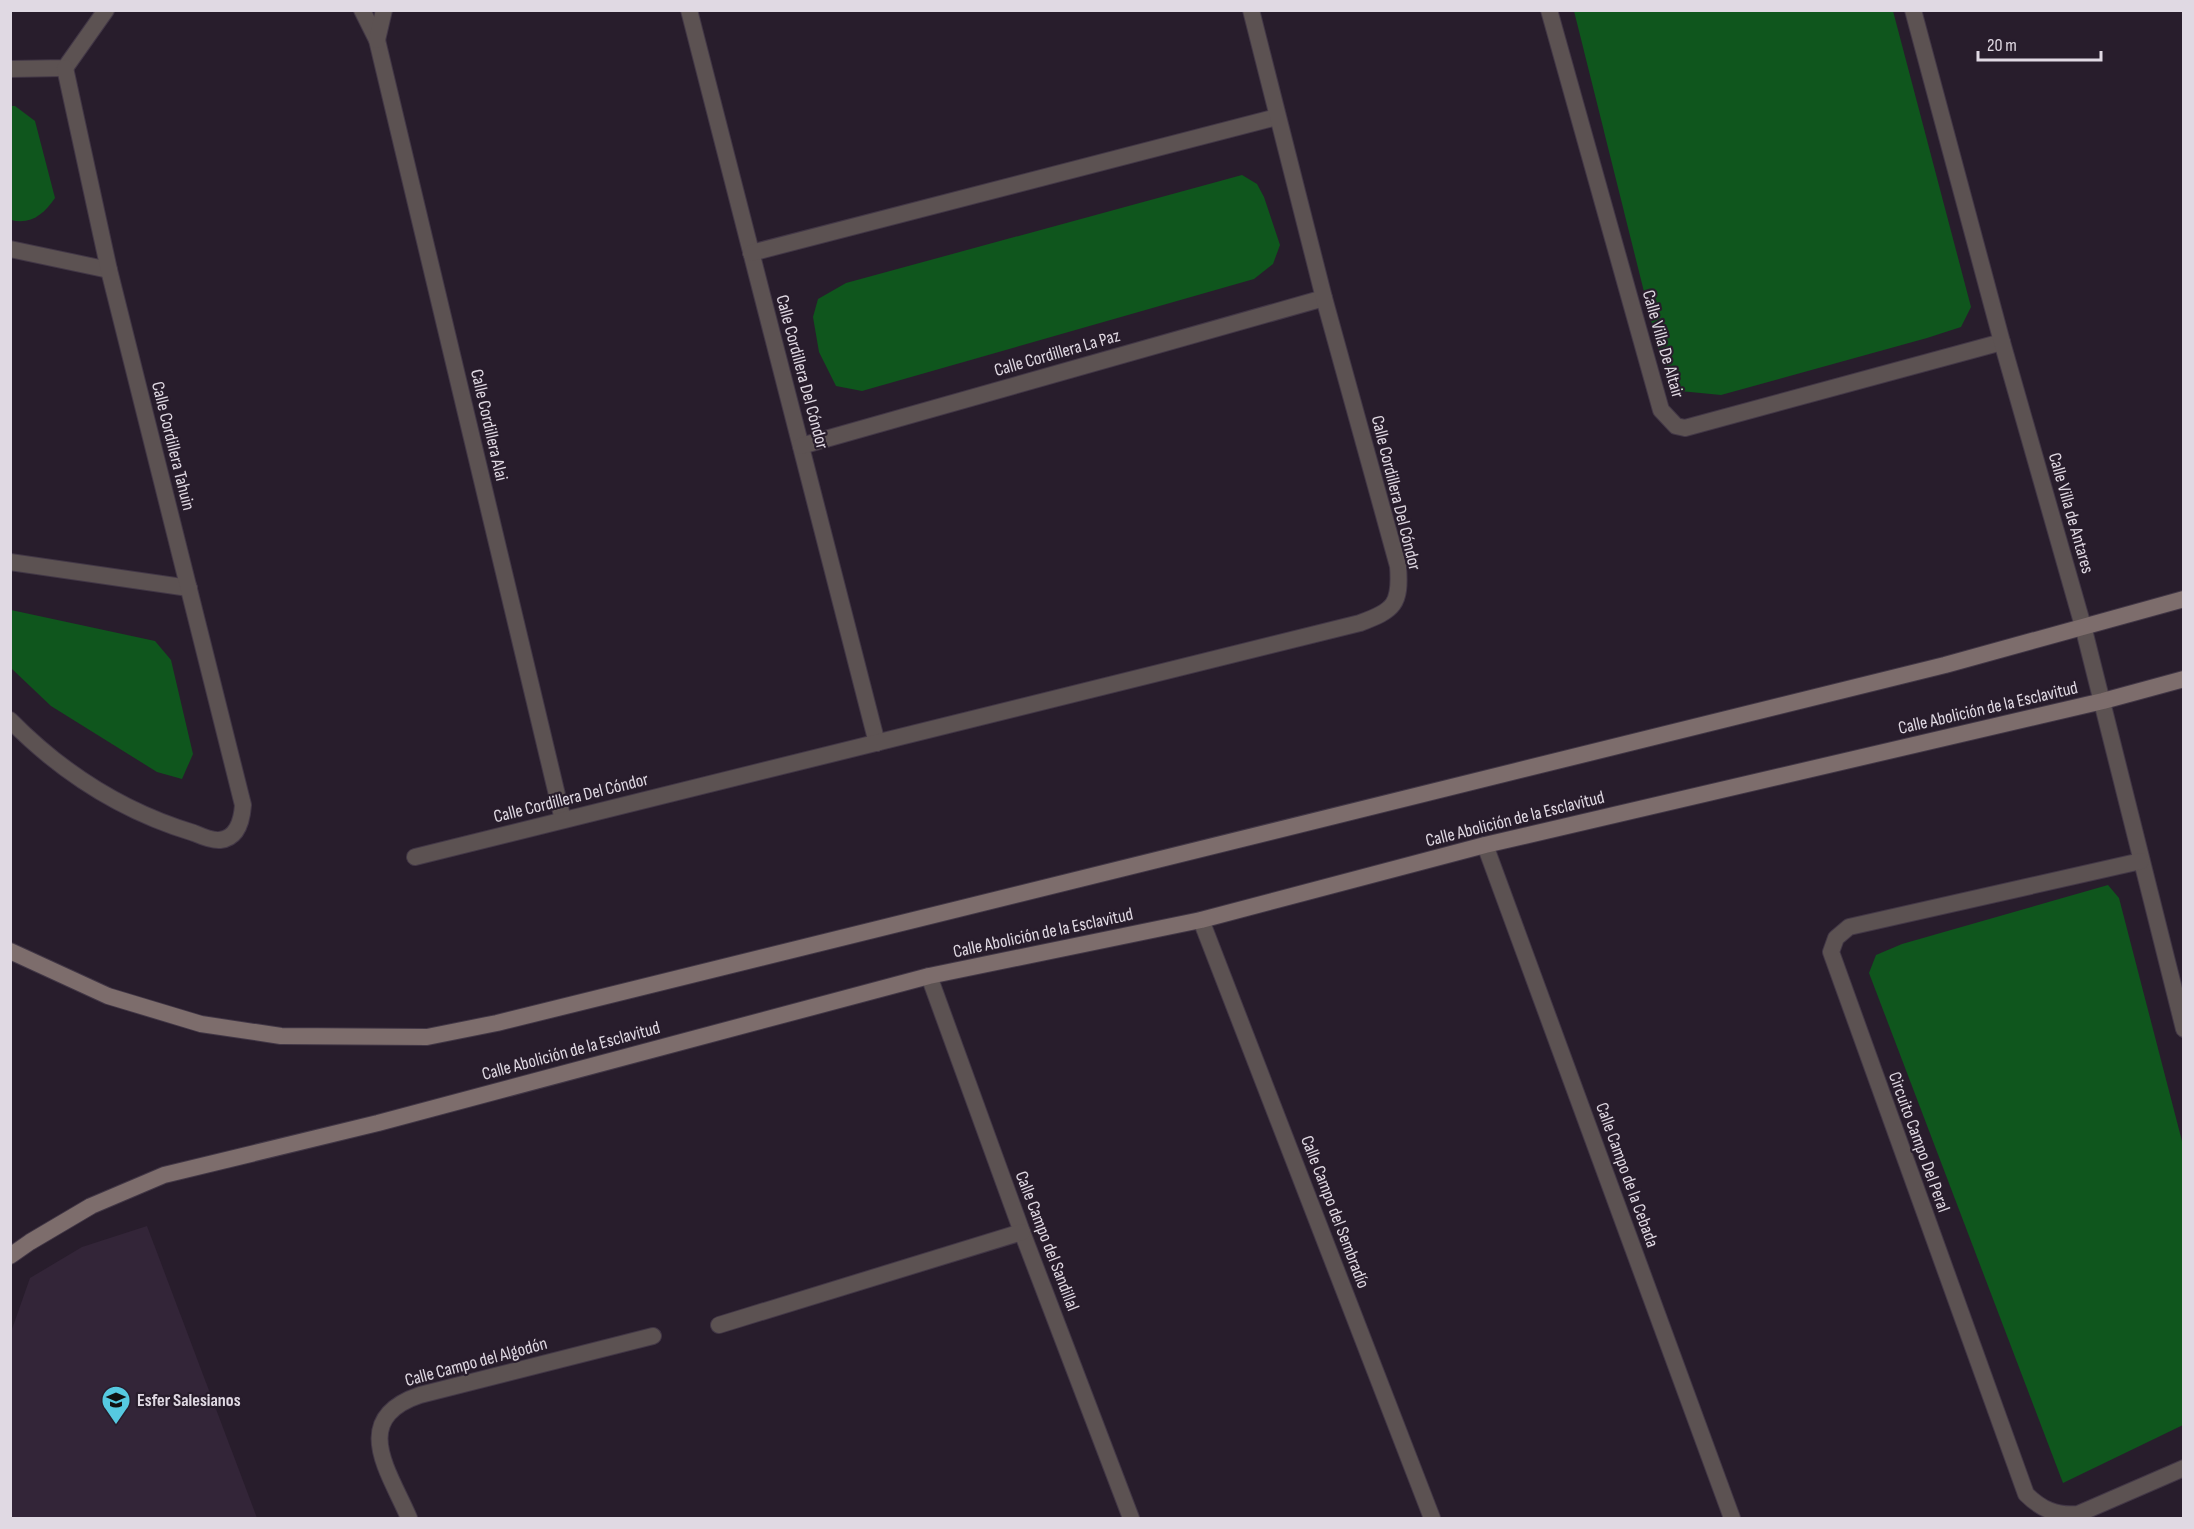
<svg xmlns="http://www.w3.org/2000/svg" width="2194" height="1529" viewBox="0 0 2194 1529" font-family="'Sofia Sans Condensed',sans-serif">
	<rect width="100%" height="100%" fill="#281d2c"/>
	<!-- built -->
	<path fill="#332538" d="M147 1226 257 1518H11V1332L30 1278 82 1247Z"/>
	<!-- green -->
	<g fill="#0f561d">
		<path d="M1574 11H1893L1971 307 1961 327 1927 338 1721 395 1680 391 1661 360Z"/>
		<path d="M10 106H15L35 121 55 198C44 214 31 225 11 220Z"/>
		<path d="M1242 175 1257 184 1264 197 1280 245 1273 264 1254 279 862 391 836 386 819 352 813 317 818 299 846 283Z"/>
		<path d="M11 610 155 641 171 660 193 754 182 779 157 772 51 706 11 668Z"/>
		<path d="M2108 885 2119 898 2183 1145V1425L2063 1483 1869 973 1876 955 1902 944Z"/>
	</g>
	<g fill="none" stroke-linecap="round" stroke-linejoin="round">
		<!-- minor casing -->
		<g stroke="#423746" stroke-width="18">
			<g id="minor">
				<path d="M362 10 377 40 563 820"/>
				<path d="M689 10 877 743"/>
				<path d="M1549 10 1661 410 1676 426 1685 428 2002 342"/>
				<path d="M1913 10 2002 342 2083 626 2184 1029"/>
				<path d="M377 40 384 10"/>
				<path d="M10 69 65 68 106 10"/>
				<path d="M10 249 109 270"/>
				<path d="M751 253 1277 117"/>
				<path d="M801 446 1324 298"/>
				<path d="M10 562 189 588"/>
				<path d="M10 720C61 772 124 812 194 833 201 836 212 841 220 840 238 838 242 819 243 805L109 270 65 68"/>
				<path d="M1485 845 1732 1518"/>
				<path d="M415 857 1360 623C1394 610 1401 605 1398 566L1324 298 1251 10"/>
				<path d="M2141 861 1849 927 1836 938 1831 952 2026 1494C2041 1509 2056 1516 2078 1514L2184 1468"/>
				<path d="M1201 920 1432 1518"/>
				<path d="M929 976 1022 1232 1131 1518"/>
				<path d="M719 1325 1022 1232"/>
				<path d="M409 1518C389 1471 349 1419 420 1395L653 1336"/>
			</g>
		</g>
		<!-- secondary casing -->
		<g stroke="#423746" stroke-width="18">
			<g id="secondary">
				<path d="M10 951 108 996 201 1024 281 1036 427 1037 497 1023 1945 665 2184 599"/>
				<path d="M10 1256 30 1242 91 1206 164 1175 378 1123 929 976 1201 920 1485 845 2103 701 2184 679"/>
			</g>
		</g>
		<!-- minor -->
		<use href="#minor" stroke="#5c5252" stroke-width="16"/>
		<!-- secondary -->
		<use href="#secondary" stroke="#7d6d6c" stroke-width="16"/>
	</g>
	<!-- icons -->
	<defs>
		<g id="school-pin" transform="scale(1.5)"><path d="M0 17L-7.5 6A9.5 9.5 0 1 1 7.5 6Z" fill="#56c9e0" stroke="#281d2c"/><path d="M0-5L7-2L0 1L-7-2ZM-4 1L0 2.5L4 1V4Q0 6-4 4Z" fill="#111"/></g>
	</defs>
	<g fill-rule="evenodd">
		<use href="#school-pin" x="116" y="1400"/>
	</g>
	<g text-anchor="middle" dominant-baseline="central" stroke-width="4.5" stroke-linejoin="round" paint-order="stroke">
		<!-- street labels -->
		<g font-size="18" fill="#e0d9e3" stroke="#281d2c">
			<text transform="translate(1663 344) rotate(74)">Calle Villa De Altair</text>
			<text transform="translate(1057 353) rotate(-16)">Calle Cordillera La Paz</text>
			<text transform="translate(802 372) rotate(75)">Calle Cordillera Del Cóndor</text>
			<text transform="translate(489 425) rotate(77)">Calle Cordillera Alai</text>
			<text transform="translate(173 446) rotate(76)">Calle Cordillera Tahuin</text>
			<text transform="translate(1396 493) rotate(76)">Calle Cordillera Del Cóndor</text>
			<text transform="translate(2071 513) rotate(74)">Calle Villa de Antares</text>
			<text transform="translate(1988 708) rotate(-13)">Calle Abolición de la Esclavitud</text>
			<text transform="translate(571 798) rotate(-14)">Calle Cordillera Del Cóndor</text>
			<text transform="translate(1515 819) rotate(-14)">Calle Abolición de la Esclavitud</text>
			<text transform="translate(1043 933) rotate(-12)">Calle Abolición de la Esclavitud</text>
			<text transform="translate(571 1051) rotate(-15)">Calle Abolición de la Esclavitud</text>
			<text transform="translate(1919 1142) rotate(70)">Circuito Campo Del Peral</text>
			<text transform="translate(1627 1175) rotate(70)">Calle Campo de la Cebada</text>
			<text transform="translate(1335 1212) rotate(69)">Calle Campo del Sembradío</text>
			<text transform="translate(1047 1241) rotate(69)">Calle Campo del Sandillal</text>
			<text transform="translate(476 1362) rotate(-15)">Calle Campo del Algodón</text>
		</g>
		<!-- poi labels -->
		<g font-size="18" font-weight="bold" fill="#e0d9e3" stroke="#281d2c" text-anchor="start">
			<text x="137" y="1400">Esfer Salesianos</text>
		</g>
	</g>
	<!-- border -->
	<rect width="2194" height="1529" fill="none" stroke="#e0d9e3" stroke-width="24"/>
	<!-- scale -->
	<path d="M1978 51v9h123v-9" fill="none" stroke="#e0d9e3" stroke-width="3"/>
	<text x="1987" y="51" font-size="18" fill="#e0d9e3" stroke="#281d2c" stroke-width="4.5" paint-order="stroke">20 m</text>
</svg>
